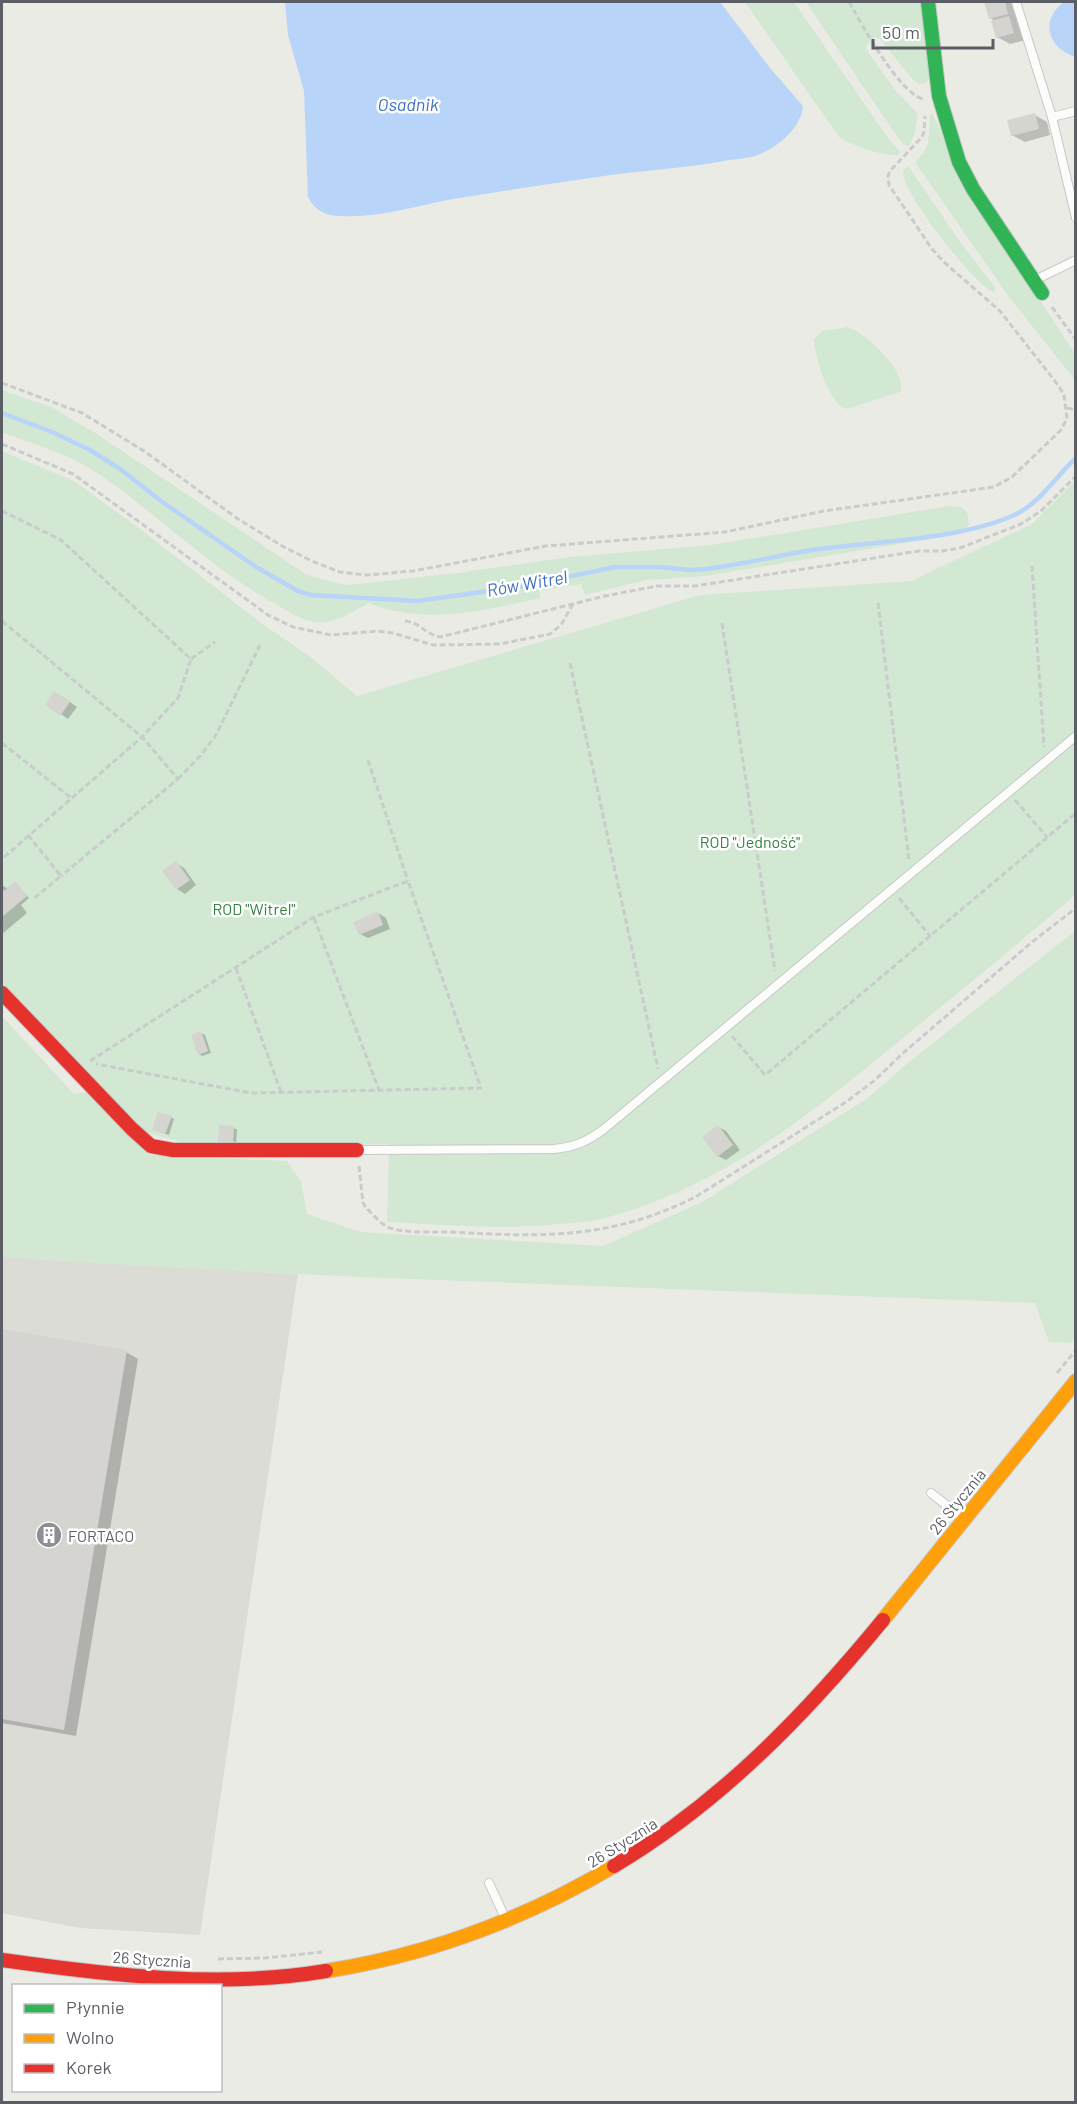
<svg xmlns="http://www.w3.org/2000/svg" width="1077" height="2104" viewBox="0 0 1077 2104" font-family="Barlow,sans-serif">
	<rect width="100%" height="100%" fill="#ebebe6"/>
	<!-- industrial -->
	<path fill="#dcdcd7" d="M2 1257 298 1274 200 1935 80 1928 2 1913Z"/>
	<!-- green -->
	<g fill="#d2e8d3">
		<path d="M745 2H794L888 138 900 152 899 155C880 156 856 147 839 137Z"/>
		<path d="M806 2H923L929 79 925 84H920L913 80 880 39 875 37 867 44 866 49 894 89 918 114 915 133 909 146 903 144 898 138Z"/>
		<path d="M932 113 967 187 1075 354V380L1009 297 915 162 924 152 928 144 930 116Z"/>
		<path d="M908 166 963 246 995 287 994 293C974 284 901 192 903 171Z"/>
		<path d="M848 327C866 333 908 372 900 392L847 409C828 404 815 357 814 339L822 331Z"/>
		<path d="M2 390 51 407 97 434 307 575 345 585 367 583 457 573 570 557 711 545 949 506 961 507 967 512 969 524 965 531 954 535 705 576 647 580 585 595 581 584 539 591 541 598C485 610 425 626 369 603 353 611 334 625 315 622 301 620 289 612 277 605 213 570 161 518 102 476 72 455 35 445 2 432Z"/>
		<path d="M2 451 74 481 135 525 260 622 313 659 357 696 700 595 911 581 1032 524 1075 481V895C1023 940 969 984 915 1028 819 1107 731 1183 609 1217 593 1222 576 1223 559 1224 502 1230 445 1225 387 1222L389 1144H215L181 1142 141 1131 2 986Z"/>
		<path d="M1075 931V1338L1071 1343 1049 1342 1035 1303 358 1277 143 1266 2 1257V1016L74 1094 87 1092 150 1155 287 1161 301 1181 307 1214 361 1232 603 1246 704 1201 865 1100 909 1062Z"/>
	</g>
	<!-- water -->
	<g fill="#b8d4f8">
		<path d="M285 2H720L770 68 803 106C801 129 776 149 755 156 745 159 734 159 724 161 686 168 648 170 611 175 558 183 506 190 453 199 416 206 379 218 341 216 326 216 315 211 308 197L304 91 288 35Z"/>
		<path d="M1064 2H1075V57C1048 48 1039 20 1064 2Z"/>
	</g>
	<!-- shadow -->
	<g fill="#0003">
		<path d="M985 2H1014L1020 20 1016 21 1021 24 1026 40 1010 44 997 37 995 21 990 18Z"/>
		<path d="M1035 115 1047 122 1050 135 1025 142 1012 135Z"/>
		<path d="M63 697 77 707 68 719 61 714Z"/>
		<path d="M176 863 184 868 196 885 185 894 177 889Z"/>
		<path d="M15 883 29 898 21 905 27 913 2 934V885L8 889Z"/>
		<path d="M378 913 386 918 390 929 368 938 360 934Z"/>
		<path d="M201 1033 205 1035 211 1053 202 1056 199 1054Z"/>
		<path d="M171 1117 174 1119 169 1135 157 1131Z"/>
		<path d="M221 1126 237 1129 236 1144Z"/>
		<path d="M718 1127 726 1131 740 1150 726 1160 718 1156Z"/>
		<path d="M2 1331 126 1352 138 1359 76 1736 2 1723Z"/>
	</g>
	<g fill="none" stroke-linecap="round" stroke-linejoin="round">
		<!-- stream -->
		<path stroke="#b8d4f8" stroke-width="4.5" d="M2 413 52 432 90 450 120 469 161 501 256 567 298 591 311 595 417 601 518 587 615 567H660L689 570 706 569C744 565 781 554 819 549 879 541 956 540 1012 516 1039 505 1055 477 1076 458"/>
	</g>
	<!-- building -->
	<g fill="#d5d4d1">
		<path d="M984 2H1005L1008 14 989 19Z"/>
		<path d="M1009 16 1014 33 996 38 991 21Z"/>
		<path d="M1035 113 1039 129 1011 136 1007 120Z"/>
		<path d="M54 691 70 702 60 716 45 705Z"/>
		<path d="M176 861 190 880 176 890 162 871Z"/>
		<path d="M15 881 27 896 2 917V888L4 891Z"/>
		<path d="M378 911 383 925 359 935 353 922Z"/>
		<path d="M201 1031 208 1051 198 1055 191 1035Z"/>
		<path d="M158 1112 172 1116 165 1134 152 1130Z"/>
		<path d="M219 1125 234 1126 233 1143 218 1142Z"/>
		<path d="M718 1125 733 1145 717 1157 702 1137Z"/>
		<path d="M2 1329 127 1350 64 1730 2 1719Z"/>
	</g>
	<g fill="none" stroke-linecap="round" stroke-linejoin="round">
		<!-- lane casing -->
		<g stroke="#c7c8c6" stroke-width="10">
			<g id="lane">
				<path d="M1016 2 1052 117 1076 218"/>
				<path d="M1052 117 1076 111"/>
				<path d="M1035 280 1076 260"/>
				<path d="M358 1150 554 1149C575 1147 588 1141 604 1129L1076 736"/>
				<path d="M931 1493 963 1518"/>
				<path d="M489 1883 506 1920"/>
			</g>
		</g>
		<!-- fast casing -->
		<g stroke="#c8c8c7" stroke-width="16">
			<path id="fast" d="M928 2 939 96 959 162 973 189 1042 293"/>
		</g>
		<!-- slow casing -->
		<g stroke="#c8c8c7" stroke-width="16">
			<g id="slow">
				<path d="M883 1620 1076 1381"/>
				<path d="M326 1971C427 1955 525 1919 614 1866"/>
			</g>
		</g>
		<!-- jam casing -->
		<g stroke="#c8c8c7" stroke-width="16">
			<g id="jam">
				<path d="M2 993 132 1129 151 1146 173 1150H357"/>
				<path d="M614 1866C720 1803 805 1715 883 1620"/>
				<path d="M2 1960C109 1975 218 1989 326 1971"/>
			</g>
		</g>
		<!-- path -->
		<g stroke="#c8ccca" stroke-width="3" stroke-dasharray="6 3" stroke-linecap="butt">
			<path d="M849 2C861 23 899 93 923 99"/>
			<path d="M1052 307 1076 340"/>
			<path d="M2 383 82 413 144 451 238 519 284 547 314 562 340 572 367 575 413 571 546 546 725 532 824 511 994 487 1012 477 1060 431 1067 419 1064 395 1058 385 1000 311 945 263 932 249 889 185 888 176 890 171 922 137 924 132 925 116"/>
			<path d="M1067 408 1076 410"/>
			<path d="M2 444 73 474 268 615 293 627 331 635 377 631 393 633 433 645 500 644 550 634 561 625 573 604"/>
			<path d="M2 511 61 540 191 659 178 698 142 737 2 859"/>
			<path d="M1032 566 1044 747"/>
			<path d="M878 603 909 860"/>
			<path d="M2 621 142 737 178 779 61 876"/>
			<path d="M405 621C420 622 426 635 440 637L605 596 657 586H695L919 551H942L960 548 1021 524 1041 511 1076 476"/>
			<path d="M722 623 775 971"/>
			<path d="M191 659 215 642"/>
			<path d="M570 663 658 1069"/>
			<path d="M2 743 71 798"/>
			<path d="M368 760 408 881"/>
			<path d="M178 779 201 755 216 735 260 645"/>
			<path d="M1015 800 1047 837"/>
			<path d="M28 835 61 876 32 900"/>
			<path d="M899 898 930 936"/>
			<path d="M314 918 379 1090"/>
			<path d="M236 968 281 1092"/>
			<path d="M732 1036 765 1075 1076 813"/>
			<path d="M90 1061 314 917 408 881 481 1088 251 1093 96 1064"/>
			<path d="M359 1166 363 1203 366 1208C373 1214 381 1225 390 1228 403 1233 435 1232 450 1232 543 1237 611 1240 697 1196L846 1102 875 1080 902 1054 1032 942 1076 908"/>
			<path d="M1057 1373 1076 1350"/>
			<path d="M218 1959 265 1958 322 1952"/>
		</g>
		<!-- lane -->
		<use href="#lane" stroke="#fcfcfb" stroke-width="8"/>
		<!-- fast -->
		<use href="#fast" stroke="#30b455" stroke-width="14"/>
		<!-- slow -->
		<use href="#slow" stroke="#ff9f0a" stroke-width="14"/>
		<!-- jam -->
		<use href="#jam" stroke="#e5322d" stroke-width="14"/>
	</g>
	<!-- icons -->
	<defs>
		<g id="building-disc" transform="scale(1.35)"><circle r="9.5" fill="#8d8f92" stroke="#fff"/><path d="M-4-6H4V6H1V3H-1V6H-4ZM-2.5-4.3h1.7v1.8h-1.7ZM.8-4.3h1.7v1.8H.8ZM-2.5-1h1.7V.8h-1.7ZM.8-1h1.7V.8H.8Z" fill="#fff"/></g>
	</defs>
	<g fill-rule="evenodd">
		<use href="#building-disc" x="49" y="1535"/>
	</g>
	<g text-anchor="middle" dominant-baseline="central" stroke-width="5" stroke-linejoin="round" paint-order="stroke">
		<!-- park labels -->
		<g font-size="16" fill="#338341" stroke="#fff">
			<text x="750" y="841">ROD "Jedność"</text>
			<text x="254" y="908">ROD "Witrel"</text>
		</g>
		<!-- street labels -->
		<g font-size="16" fill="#5b5e64" stroke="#fff">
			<text transform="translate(957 1501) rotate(-51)">26 Stycznia</text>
			<text transform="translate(622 1842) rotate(-32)">26 Stycznia</text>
			<text transform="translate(152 1959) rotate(4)">26 Stycznia</text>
		</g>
		<!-- poi labels -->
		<g font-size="16" fill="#5b5e64" stroke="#fff" text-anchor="start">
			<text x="68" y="1535">FORTACO</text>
		</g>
		<!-- water labels -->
		<g font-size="18" font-style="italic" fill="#4270c5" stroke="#fff">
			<text x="408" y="104">Osadnik</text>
			<text transform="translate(527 583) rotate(-10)">Rów Witrel</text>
		</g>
	</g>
	<!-- border -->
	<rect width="1077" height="2104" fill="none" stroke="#5b5e64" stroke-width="6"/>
	<!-- legend -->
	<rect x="12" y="1984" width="210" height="108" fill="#ffffff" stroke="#bdbfc1" stroke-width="1.5"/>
	<rect x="24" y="2004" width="30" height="9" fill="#30b455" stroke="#bdbfc1" stroke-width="1.5"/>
	<text x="66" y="2014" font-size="18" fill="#5b5e64">Płynnie</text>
	<rect x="24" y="2034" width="30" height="9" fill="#ff9f0a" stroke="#bdbfc1" stroke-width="1.5"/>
	<text x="66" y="2044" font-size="18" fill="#5b5e64">Wolno</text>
	<rect x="24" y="2064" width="30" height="9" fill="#e5322d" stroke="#bdbfc1" stroke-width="1.5"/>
	<text x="66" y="2074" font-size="18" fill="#5b5e64">Korek</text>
	<!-- scale -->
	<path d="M873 39v9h120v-9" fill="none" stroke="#5b5e64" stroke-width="3"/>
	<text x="882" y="39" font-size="18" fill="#5b5e64" stroke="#ffffff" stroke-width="4.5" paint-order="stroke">50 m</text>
</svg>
